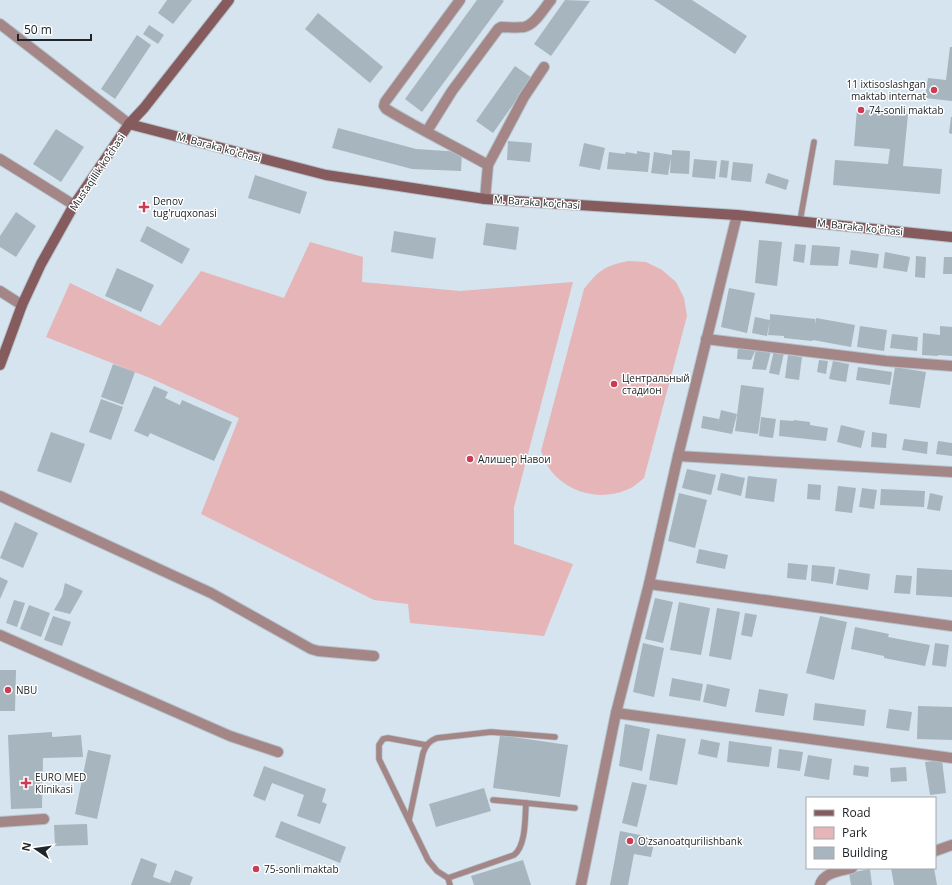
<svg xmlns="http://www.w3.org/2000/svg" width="952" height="885" viewBox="0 0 952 885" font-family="'Open Sans',sans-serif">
	<rect width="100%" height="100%" fill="#d5e4ee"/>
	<!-- green -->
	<g fill="#e5b5b7">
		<path d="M310 242 363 257 362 282 460 291 573 282 514 507V544L573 564 544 636 410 623 408 604 374 600 201 514 239 418 150 378 46 337 70 283 160 326 201 271 284 298Z"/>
		<path d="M628 261 646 262 662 270 676 282 684 298 687 316 644 478C639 482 633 488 626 490 600 501 569 493 551 471 547 465 544 458 541 451L584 289C599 270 605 266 628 261Z"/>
	</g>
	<!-- building -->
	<g fill="#a6b5be">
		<path d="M167 0H192L173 24 158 13Z"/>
		<path d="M477 0H502L504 1 422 112 405 99Z"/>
		<path d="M565 0 590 1 551 56 534 44Z"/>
		<path d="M654 0H692L747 36 735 54Z"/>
		<path d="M318 13 383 67 370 83 305 29Z"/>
		<path d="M149 25 164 35 158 44 143 34Z"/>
		<path d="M137 35 151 45 115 99 101 89Z"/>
		<path d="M950 47H952V101L925 98 928 78 946 80Z"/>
		<path d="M515 66 532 78 493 133 476 121Z"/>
		<path d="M857 109 908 114 903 166 942 169 940 194 833 185 835 160 888 164 890 149 854 146Z"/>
		<path d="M951 117H952V134L949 133Z"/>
		<path d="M338 128 416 149 462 152 461 171 412 169 332 148Z"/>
		<path d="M56 129 84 147 61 182 33 164Z"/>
		<path d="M508 141 532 143 530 162 507 160Z"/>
		<path d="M584 143 605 148 600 170 579 166Z"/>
		<path d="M672 150 690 151 689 174 670 173 671 157 668 175 651 173 654 152 672 155Z"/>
		<path d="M637 151 650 153 648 172 607 169 609 152 625 154 626 152 637 154Z"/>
		<path d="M694 159 717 161 715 179 692 177Z"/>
		<path d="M721 160 729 161 727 178 719 177Z"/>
		<path d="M733 162 753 164 751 182 731 180Z"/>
		<path d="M768 173 789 180 786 190 765 183Z"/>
		<path d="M255 175 307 192 300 214 248 198Z"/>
		<path d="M16 212 36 226 16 257 0 247V236Z"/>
		<path d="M486 223 519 227 516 250 483 245Z"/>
		<path d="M147 226 190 249 182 264 140 241Z"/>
		<path d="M394 231 436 238 433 259 391 252Z"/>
		<path d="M759 240 782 242 777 286 755 283Z"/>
		<path d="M795 244 806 245 804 263 793 261Z"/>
		<path d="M812 245 840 247 838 266 810 265Z"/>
		<path d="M851 250 879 254 877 268 849 264Z"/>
		<path d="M885 252 910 257 907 272 883 268Z"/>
		<path d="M916 256 926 257 925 278 915 277Z"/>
		<path d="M944 257H952V274H943Z"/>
		<path d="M117 268 154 285 141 312 105 296Z"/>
		<path d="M729 288 755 293 747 333 721 327Z"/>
		<path d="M770 314 815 319V324L816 318 855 325 851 347 813 340 812 341 784 338V336L768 335 770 320 767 336 752 333 755 317 770 320Z"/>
		<path d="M860 326 887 330 884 351 857 347Z"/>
		<path d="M940 326 952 327V356L938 355V356L922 355 923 333 940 335Z"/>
		<path d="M892 334 918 337 917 351 890 348Z"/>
		<path d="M738 346 756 349 751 360 737 359Z"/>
		<path d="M756 349 771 351 766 370 752 369Z"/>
		<path d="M774 350 784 353 779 375 769 373Z"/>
		<path d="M788 355 802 357 799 380 785 378Z"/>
		<path d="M819 360 828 361 826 374 817 372Z"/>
		<path d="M833 361 849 364 846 382 829 379Z"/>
		<path d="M113 364 135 372 123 405 101 397Z"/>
		<path d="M858 367 892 372 890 385 856 380Z"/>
		<path d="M895 367 926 372 920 408 889 404Z"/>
		<path d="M741 385 764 388 758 434 735 431Z"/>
		<path d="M154 386 168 392 165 398 180 405 182 400 232 422 214 461 150 433 148 437 134 431Z"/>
		<path d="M101 399 123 407 111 440 89 432Z"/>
		<path d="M721 410 737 414 732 434 701 428 703 416 719 419 718 425Z"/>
		<path d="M761 417 776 419 773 438 759 436Z"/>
		<path d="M780 420 793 421 794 420 810 422V425L828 428 826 441 779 436Z"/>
		<path d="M841 425 865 431 861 448 837 442Z"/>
		<path d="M51 432 85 444 71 483 37 471Z"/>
		<path d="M872 432 887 434 886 448 871 447Z"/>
		<path d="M904 439 928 442 927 454 902 450Z"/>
		<path d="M938 441 952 443V456L936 454Z"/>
		<path d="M687 469 716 475 711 495 682 488Z"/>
		<path d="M721 473 745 478 741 496 717 490Z"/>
		<path d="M748 476 777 479 774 502 745 498Z"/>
		<path d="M808 484 821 485 820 500 807 499Z"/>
		<path d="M838 486 856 488 852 513 835 511Z"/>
		<path d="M862 488 877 490 874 509 859 507Z"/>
		<path d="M881 489 925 491 924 507 880 505Z"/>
		<path d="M679 493 707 500 695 548 668 541Z"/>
		<path d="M930 493 943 496 940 511 927 509Z"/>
		<path d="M15 522 38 533 23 568 0 558Z"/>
		<path d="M699 549 728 555 725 569 696 563Z"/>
		<path d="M788 563 808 565 806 580 787 578Z"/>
		<path d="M812 565 835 567 833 584 811 581Z"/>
		<path d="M917 568 952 570V597L916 595Z"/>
		<path d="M839 569 870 574 868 590 836 585Z"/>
		<path d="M896 575 912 576 910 594 894 593Z"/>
		<path d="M0 577 8 581 0 599Z"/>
		<path d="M65 583 83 591 70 614 54 610 62 596Z"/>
		<path d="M655 598 673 602 663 643 645 639Z"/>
		<path d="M14 600 25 603 17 627 6 623Z"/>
		<path d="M679 602 710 608 701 655 670 650Z"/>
		<path d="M29 605 50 613 41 637 20 629Z"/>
		<path d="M717 608 740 612 731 660 709 656Z"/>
		<path d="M745 613 757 615 752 637 741 635Z"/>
		<path d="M53 616 71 622 62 646 44 640Z"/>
		<path d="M820 616 847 622 834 680 806 673Z"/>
		<path d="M855 627 889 634 888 637 930 645 925 666 884 658V656L851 649Z"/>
		<path d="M643 643 664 648 654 697 633 692Z"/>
		<path d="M935 643 949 645 946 667 932 665Z"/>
		<path d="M0 670H16L15 711H0Z"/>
		<path d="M672 678 703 684 700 701 669 696Z"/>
		<path d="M707 684 730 689 726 707 703 702Z"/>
		<path d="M759 689 788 694 784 716 755 712Z"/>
		<path d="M815 703 866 710 864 726 813 720Z"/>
		<path d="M918 706 952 707V740L917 739Z"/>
		<path d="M889 709 912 712 909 731 886 728Z"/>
		<path d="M625 724 650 729 642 771 619 766Z"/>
		<path d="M52 732V737L81 735 83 757 43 758 42 808 11 809 8 735Z"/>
		<path d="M657 734 686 739 677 785 649 780Z"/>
		<path d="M500 735 568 745 560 797 493 788Z"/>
		<path d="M701 739 720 743 717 758 698 754Z"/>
		<path d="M729 741 772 747 769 767 727 762Z"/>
		<path d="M779 749 803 752 800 771 777 768Z"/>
		<path d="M88 750 111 755 97 819 75 814Z"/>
		<path d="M808 755 832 759 829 780 804 776Z"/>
		<path d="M942 760 946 793 930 795 925 762Z"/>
		<path d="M854 765 869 767 868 777 853 775Z"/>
		<path d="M264 766 326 789 322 802 327 804 320 824 297 816 304 795 272 783 265 801 253 796Z"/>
		<path d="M906 767 907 781 891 782 890 768Z"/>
		<path d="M632 782 647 785 637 827 622 823Z"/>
		<path d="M484 788 491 811 436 827 429 804Z"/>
		<path d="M281 821 346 847 340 863 275 837Z"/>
		<path d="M87 824 88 845 55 846 54 825Z"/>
		<path d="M620 831 655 838 651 857 634 854 628 885H610Z"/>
		<path d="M141 858 157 864 153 877 170 883 175 870 193 877 190 885H131Z"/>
		<path d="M523 860 531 885H474L471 876Z"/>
		<path d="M891 868H934L937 885H894Z"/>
		<path d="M870 869 872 885H851L849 873Z"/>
	</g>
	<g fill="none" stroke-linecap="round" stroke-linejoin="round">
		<!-- lane casing -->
		<g stroke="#b4c2cb" stroke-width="7">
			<g id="lane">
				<path d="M800 221 814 142"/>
				<path d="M426 745 388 738 383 739 379 745V759L428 860 437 871 448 878 450 885"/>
				<path d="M493 800 526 803"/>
				<path d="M409 820 423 753C426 745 429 741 437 738L491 732 555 737"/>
				<path d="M448 878 514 855C526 846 525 818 526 803L575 808"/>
			</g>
		</g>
		<!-- street casing -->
		<g stroke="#b4c2cb" stroke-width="12">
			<g id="street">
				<path d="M460 0 385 102 384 106 386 109C419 129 454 146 488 165"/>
				<path d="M0 24 129 124"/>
				<path d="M427 131 452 91 498 29 501 27C508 27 517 28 524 27 535 25 544 8 551 0"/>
				<path d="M0 159 74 205"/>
				<path d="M485 199 488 165 524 97 544 67"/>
				<path d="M0 291 22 305"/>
				<path d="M706 339 886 361 952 366"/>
				<path d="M678 456 952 472"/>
				<path d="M0 496 211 593 311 649 318 651 374 656"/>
				<path d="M649 584 952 626"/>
				<path d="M0 635 230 736 278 752"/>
				<path d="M616 713 952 758"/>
				<path d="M0 822 44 819"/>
				<path d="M935 851 952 845"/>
				<path d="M581 885 616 713 649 584 678 456 737 215"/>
				<path d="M820 885C823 872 842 871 852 868"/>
			</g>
		</g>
		<!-- secondary casing -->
		<g stroke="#b4c2cb" stroke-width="12">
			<g id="secondary">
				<path d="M129 124 326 175 485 199 737 215 952 237"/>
				<path d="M0 365 22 305 41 264 74 205 129 124 144 108 229 0"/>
			</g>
		</g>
		<!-- lane -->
		<use href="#lane" stroke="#a48687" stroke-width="5.5"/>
		<!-- street -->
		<use href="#street" stroke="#a48687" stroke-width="10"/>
		<!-- secondary -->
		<use href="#secondary" stroke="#855b5d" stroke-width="10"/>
	</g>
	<!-- markers -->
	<g fill="#cc3c53" stroke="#fff" stroke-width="1.5">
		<circle cx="934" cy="90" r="4"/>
		<circle cx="861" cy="110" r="4"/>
		<path d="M142 201h4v4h4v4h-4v4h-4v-4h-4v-4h4z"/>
		<circle cx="614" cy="384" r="4"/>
		<circle cx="470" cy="459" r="4"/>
		<circle cx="8" cy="690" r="4"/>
		<path d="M24 777h4v4h4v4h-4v4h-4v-4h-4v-4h4z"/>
		<circle cx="630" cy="841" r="4"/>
		<circle cx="256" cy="869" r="4"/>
	</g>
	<g text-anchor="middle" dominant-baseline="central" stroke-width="3" stroke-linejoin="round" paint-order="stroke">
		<!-- poi labels -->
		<g font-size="10" fill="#202529" stroke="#fff" text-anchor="start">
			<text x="926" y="84" text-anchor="end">11 ixtisoslashgan<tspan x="926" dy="12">maktab internat</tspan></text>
			<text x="869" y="110">74-sonli maktab</text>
			<text x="153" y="201">Denov<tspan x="153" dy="12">tug'ruqxonasi</tspan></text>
			<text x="622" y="378">Центральный<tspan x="622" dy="12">стадион</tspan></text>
			<text x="478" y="459">Алишер Навои</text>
			<text x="16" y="690">NBU</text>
			<text x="35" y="777">EURO MED<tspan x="35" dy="12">Klinikasi</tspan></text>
			<text x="638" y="841">Oʻzsanoatqurilishbank</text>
			<text x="264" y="869">75-sonli maktab</text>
		</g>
		<!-- street labels -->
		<g font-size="10" fill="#202529" stroke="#fff">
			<text transform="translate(219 147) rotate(15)">M. Baraka ko'chasi</text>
			<text transform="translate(97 172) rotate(-56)">Mustaqillik ko‘chasi</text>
			<text transform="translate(537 202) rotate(4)">M. Baraka ko'chasi</text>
			<text transform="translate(860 227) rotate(6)">M. Baraka ko'chasi</text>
		</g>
	</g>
	<!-- legend -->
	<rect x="806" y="797" width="130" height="72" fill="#ffffff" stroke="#a6a8a9"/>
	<rect x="814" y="810" width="20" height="6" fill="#855b5d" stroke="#a6a8a9"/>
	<text x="842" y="817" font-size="12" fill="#202529">Road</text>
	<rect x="814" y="827" width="20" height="12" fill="#e5b5b7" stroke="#a6a8a9"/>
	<text x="842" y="837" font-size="12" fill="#202529">Park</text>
	<rect x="814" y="847" width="20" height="12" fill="#a6b5be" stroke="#a6a8a9"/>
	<text x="842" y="857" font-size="12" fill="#202529">Building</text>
	<!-- north arrow -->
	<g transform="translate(36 849) rotate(283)" stroke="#ffffff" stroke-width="3" paint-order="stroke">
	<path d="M0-3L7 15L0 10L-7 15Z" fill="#202529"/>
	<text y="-6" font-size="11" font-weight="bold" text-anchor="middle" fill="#202529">N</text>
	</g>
	<!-- scale -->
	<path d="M18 34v6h73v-6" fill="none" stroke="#202529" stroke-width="2"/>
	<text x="24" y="34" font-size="12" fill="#202529" stroke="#ffffff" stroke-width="3" paint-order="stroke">50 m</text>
</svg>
